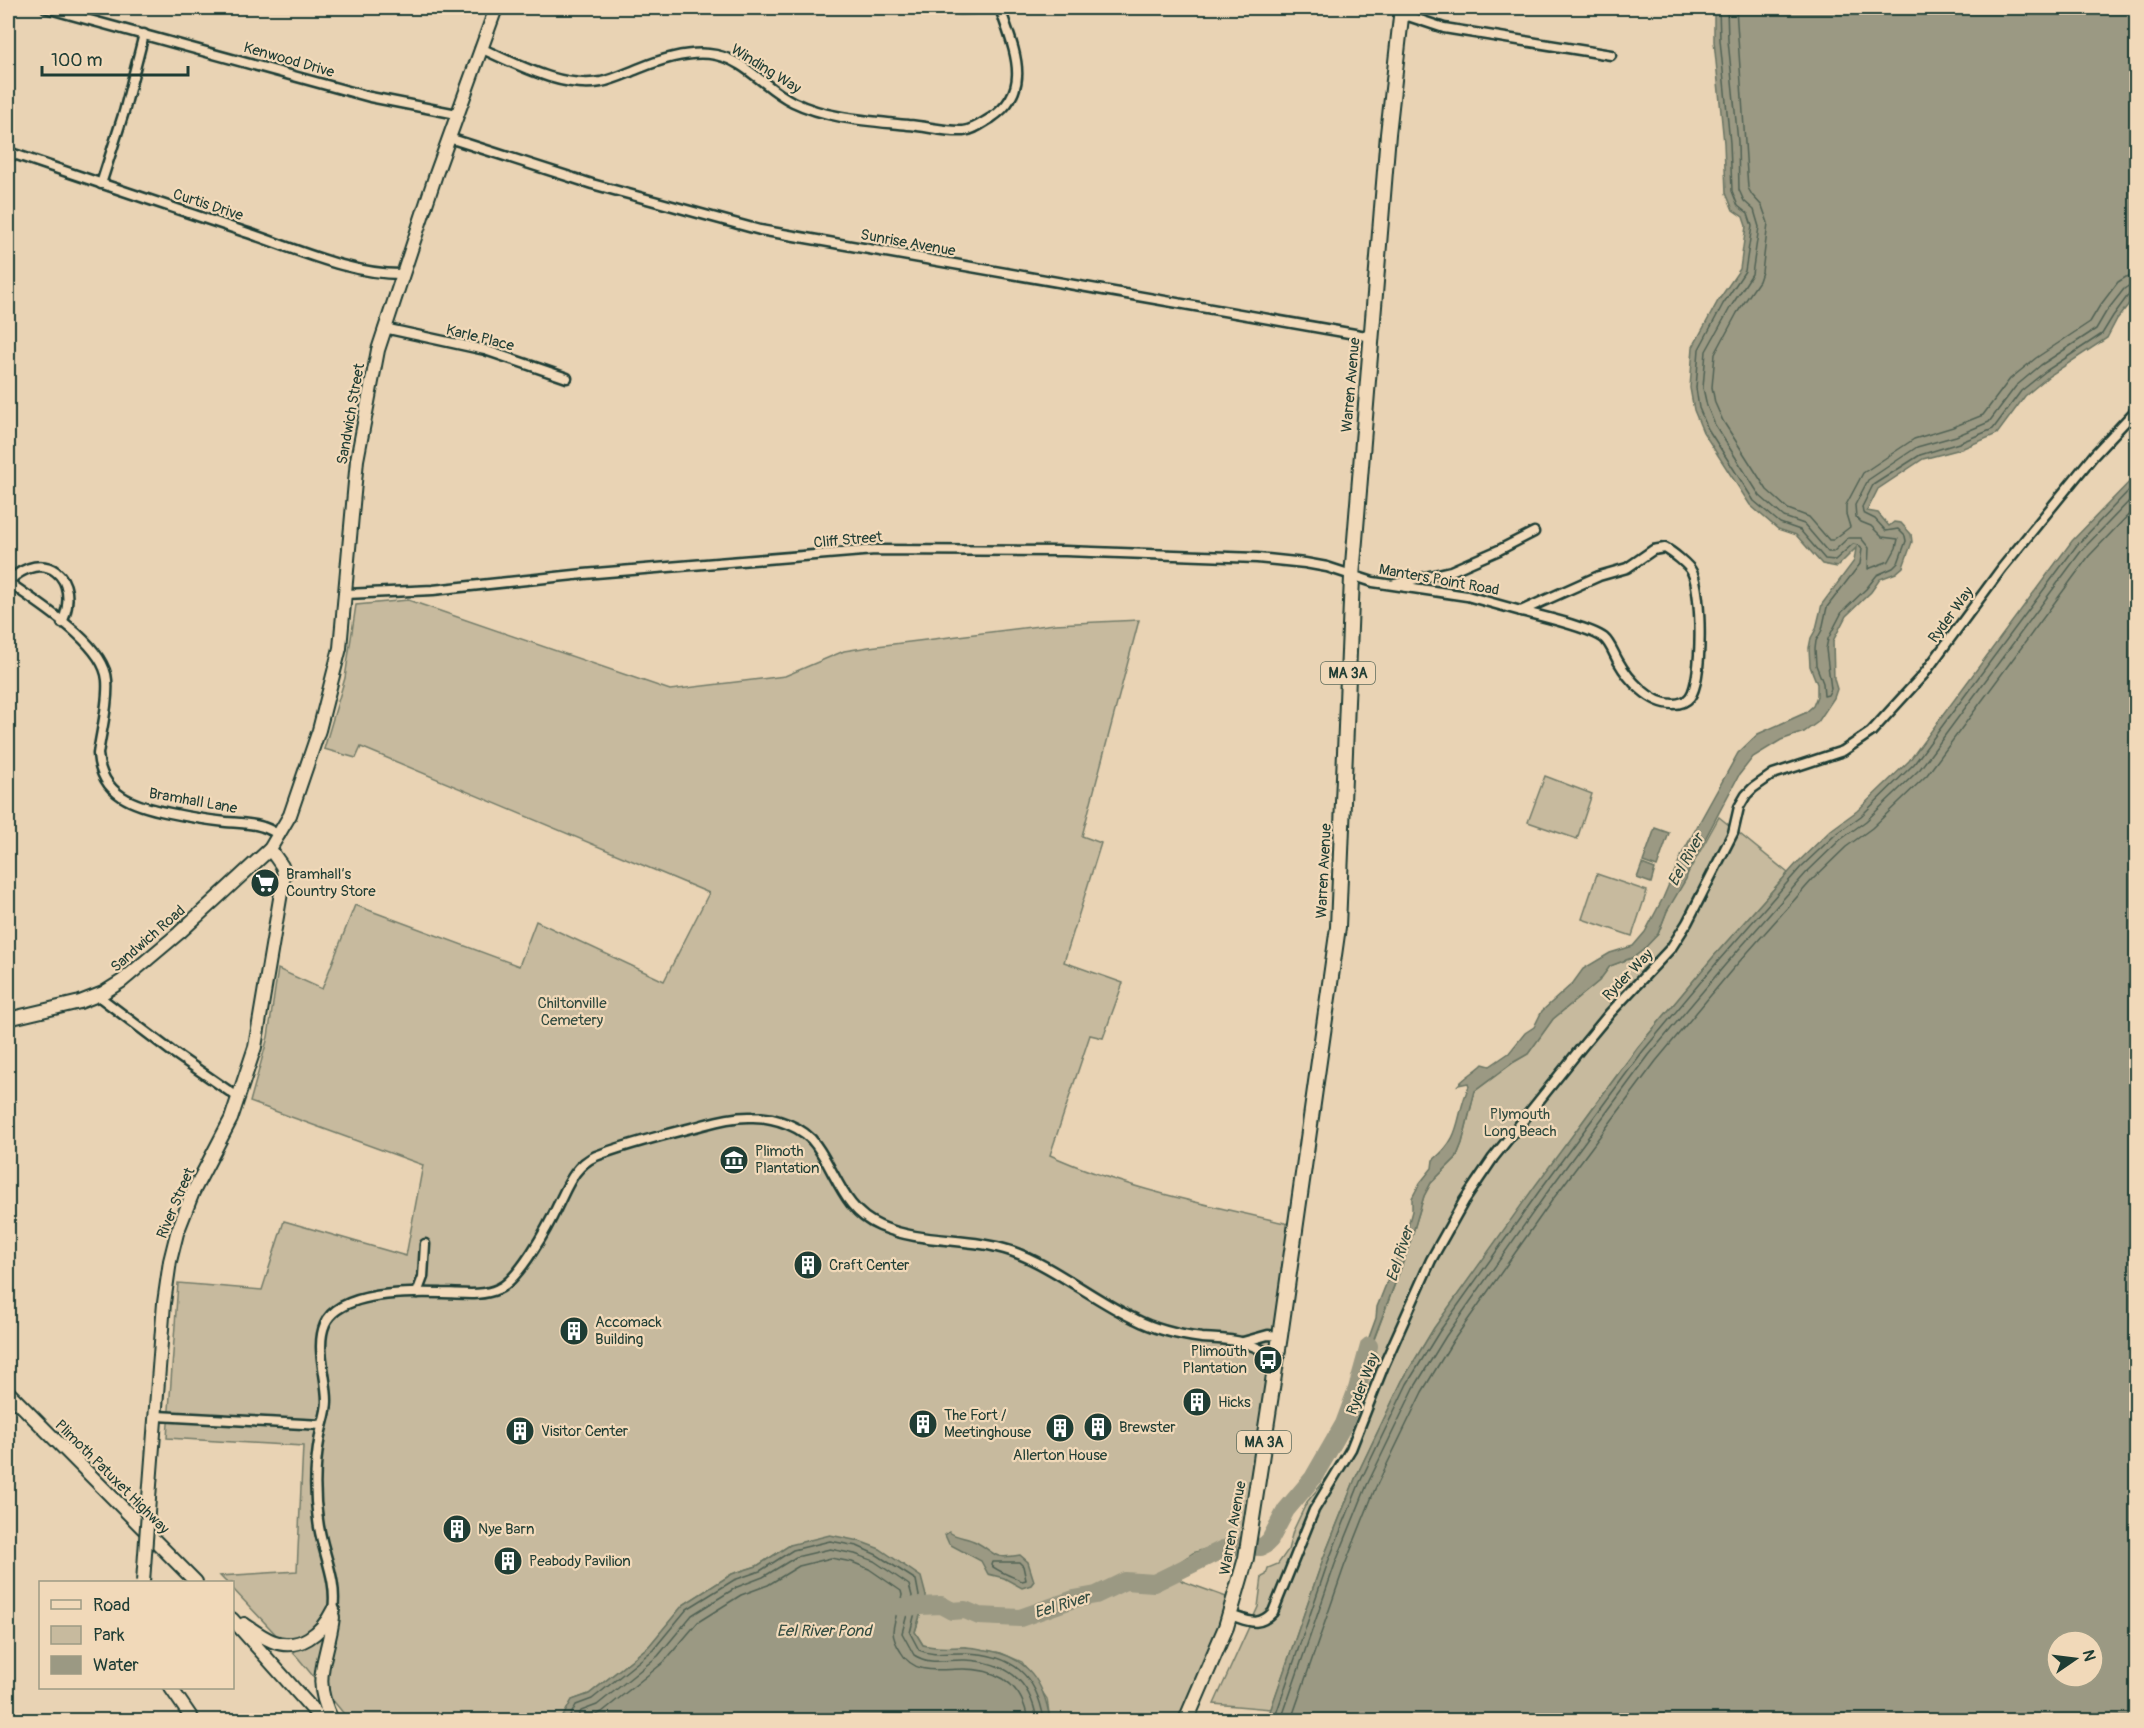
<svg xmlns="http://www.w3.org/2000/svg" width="2144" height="1728" viewBox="0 0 2144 1728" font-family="Pangolin,sans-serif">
	<rect width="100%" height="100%" fill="#e9d3b4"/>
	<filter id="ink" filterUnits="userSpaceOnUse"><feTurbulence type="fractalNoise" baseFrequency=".0167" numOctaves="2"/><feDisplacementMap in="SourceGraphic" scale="12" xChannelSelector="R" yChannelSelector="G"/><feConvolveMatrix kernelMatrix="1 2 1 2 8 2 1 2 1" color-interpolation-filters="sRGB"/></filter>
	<g filter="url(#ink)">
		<!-- green -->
		<g fill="#c7ba9e" stroke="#737c69" stroke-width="1.5">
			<path d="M408 600 670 690 785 676 844 651 869 647 1055 624 1139 620 1082 836 1101 843 1064 962 1123 983 1103 1038 1090 1035 1050 1155C1125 1189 1209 1205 1289 1224L1242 1537 1193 1553 1169 1569 1182 1581 1229 1598 1210 1650 1179 1720H1050L1047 1699 1022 1662 1001 1653 965 1647 938 1649 923 1645 915 1632 926 1596 790 1545 757 1566 732 1574 683 1605 650 1645 589 1694 572 1700 561 1720H349L299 1659 233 1589 232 1582H226L220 1576 297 1571 303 1446 167 1438 178 1283 262 1290 284 1221 406 1256 423 1165 250 1102 268 1037 278 969 322 989 355 905 519 966 536 921 664 981 709 893 361 747 356 758 324 749 345 678 356 605Z"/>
			<path d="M1545 776 1592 794 1577 839 1528 822Z"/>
			<path d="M1719 817 1788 873 1714 956 1638 1047 1594 1106 1434 1328 1402 1381 1355 1479 1323 1559 1271 1709 1214 1704 1258 1607 1262 1577 1266 1575 1268 1568 1278 1564 1288 1550 1293 1531 1307 1502 1330 1474 1354 1431 1360 1413 1364 1373 1372 1345 1408 1249 1424 1196 1431 1183 1456 1158 1462 1143 1475 1091 1514 1062 1528 1054 1553 1019 1599 981 1610 966 1634 957 1658 934 1667 911Z"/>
			<path d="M1597 874 1647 891 1632 936 1582 919Z"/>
		</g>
		<!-- water -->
		<g fill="#9b9983" stroke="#697463" stroke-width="1.5" fill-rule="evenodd">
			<path d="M1714 8H2136V295L2117 319 2107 338 2049 376 2025 396 1997 434 1961 449 1923 459 1878 489 1867 511 1878 513 1889 526 1894 522 1901 523 1911 534 1912 542 1903 567 1896 573 1880 579 1871 592 1846 616 1833 641 1834 679 1837 689 1834 698 1818 722 1804 732 1781 740 1753 757 1739 775 1689 869 1686 879 1667 911 1658 934 1643 950 1634 957 1610 966 1599 981 1553 1019 1528 1054 1514 1062 1475 1091 1462 1143 1456 1158 1431 1183 1424 1196 1408 1249 1362 1370 1367 1343 1376 1318 1377 1307 1405 1237 1412 1211V1198L1420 1183 1432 1168 1433 1160C1463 1137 1455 1116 1469 1086L1468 1083 1458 1085C1466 1076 1475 1072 1483 1064L1490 1066 1509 1053 1525 1033 1534 1027 1542 1011 1573 983 1583 969 1610 953 1633 946 1645 932 1663 898 1683 852 1738 753 1758 734 1805 713 1813 706 1817 696V684L1810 666 1809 648 1811 638 1816 629 1822 604 1854 561 1856 548 1837 567 1822 564 1796 535 1778 529 1750 505 1703 432 1694 410 1690 388 1693 347 1718 301 1740 269 1746 226 1743 217 1733 210 1726 193 1724 143 1714 41Z"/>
			<path d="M2136 475V1720H1267L1323 1559 1355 1479 1402 1381 1434 1328 1535 1186 1638 1047 1714 956 1797 863 1831 830 1857 811 1909 761 2072 541ZM2057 1641H2093V1677H2057Z"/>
			<path d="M1655 828 1669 833 1657 867 1643 862Z"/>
			<path d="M1642 864 1655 869 1651 883 1637 878Z"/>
			<path d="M949 1532C957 1538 967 1537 976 1542 998 1554 992 1560 1020 1555L1028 1562 1034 1581 1031 1585 1022 1588 1004 1578 988 1574 981 1561 949 1544 945 1535Z"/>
			<path d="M830 1535 859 1541 880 1549 921 1577 926 1596 915 1632 923 1645C938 1649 949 1647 964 1647 972 1647 980 1649 987 1650 1028 1657 1044 1682 1050 1720H561L572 1700 589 1694 649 1646 683 1605 732 1574 757 1566 790 1545Z"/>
		</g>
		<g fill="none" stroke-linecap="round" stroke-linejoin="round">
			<!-- shore -->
			<g stroke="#516254" stroke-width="1.5">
				<path d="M1719 8 1720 40 1730 143 1732 191 1738 206 1748 214 1752 226 1745 271 1723 304 1699 349 1696 388 1699 408 1708 429 1754 501 1780 523 1800 530 1825 559 1835 560 1853 544 1858 545 1862 549 1860 564 1827 607 1822 630 1816 641 1815 649 1816 665 1823 683 1824 696 1828 695 1831 689 1826 649 1828 639 1842 612 1866 589 1877 575 1893 568 1898 563 1906 541 1905 536 1898 529 1886 531 1875 519 1863 513 1862 507 1873 485 1920 455 1959 443 1993 429 2021 391 2046 371 2102 334 2113 316 2129 294 2136 292"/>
				<path d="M1727 8 1728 40 1738 142 1739 190 1744 201 1754 210 1759 227 1752 274 1730 308 1706 351 1703 388 1707 406 1715 425 1760 496 1784 517 1804 524 1828 552H1833L1848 538H1861L1869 548 1868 569 1889 561 1896 548 1898 539 1882 537 1871 526 1861 522 1856 517 1855 505 1868 480 1917 447 1956 436 1989 422 2016 386 2041 365 2096 329 2106 312 2124 289 2130 285 2136 284"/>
				<path d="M1736 8 1748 188 1752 195 1762 206 1768 223 1762 272 1759 281 1737 313 1715 354 1712 387 1715 403 1723 421 1767 490 1788 509 1809 517 1829 540H1833L1850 527 1846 514V505L1863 473 1914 439 1953 427 1983 415 2010 379 2036 358 2090 322 2099 307 2118 282 2126 277 2136 275"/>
				<path d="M992 1562H1019L1023 1566 1026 1580 1022 1581C1014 1577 996 1571 991 1565Z"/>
				<path d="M568 1720 576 1705 592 1699 653 1650 687 1609 734 1580 760 1571 793 1550 830 1541 857 1546 877 1555 916 1580 919 1596 910 1633 919 1650C935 1657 948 1652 965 1653 1012 1654 1037 1675 1044 1720"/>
				<path d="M576 1720 581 1711 597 1705 658 1656 692 1615 737 1587 763 1577 796 1557 830 1549 855 1554 874 1561 909 1585 912 1596 902 1633 914 1655C931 1666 947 1659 965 1660 1006 1662 1030 1679 1037 1720"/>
				<path d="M586 1720 602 1712 664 1662 698 1622 741 1595 768 1585 799 1566 831 1558 852 1562 869 1569 901 1591 902 1595C899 1607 894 1620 893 1631 893 1639 897 1646 901 1652 914 1676 941 1669 963 1669 999 1669 1022 1685 1028 1720"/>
				<path d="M1274 1720 1328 1562 1360 1482 1407 1384 1439 1332 1540 1190 1643 1051 1719 960 1801 867 1835 835 1861 816 1914 764 2077 545 2136 483"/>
				<path d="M1281 1720 1335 1564 1367 1485 1414 1388 1446 1336 1546 1194 1649 1055 1725 965 1807 872 1840 840 1866 821 1920 769 2082 550 2136 494"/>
				<path d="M1291 1720 1344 1567 1375 1489 1422 1392 1453 1341 1553 1199 1656 1061 1731 971 1813 879 1846 847 1872 828 1927 775 2089 556 2136 507"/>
			</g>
			<!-- river -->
			<path stroke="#9b9983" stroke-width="18" d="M900 1607 941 1605 952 1611 965 1610 979 1616 1020 1618 1074 1599 1096 1595 1125 1581 1154 1583 1223 1549 1237 1546 1261 1547 1265 1545 1270 1540 1286 1510 1313 1478 1344 1424 1357 1389 1369 1346"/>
			<!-- street casing -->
			<g stroke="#1f3d34" stroke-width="13">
				<g id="street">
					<path d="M46 8 370 97 457 114"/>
					<path d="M941 8 961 9 992 8"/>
					<path d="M1402 14 1444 28 1611 55"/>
					<path d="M480 48C517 64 561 89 601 82 615 79 627 73 640 68 662 59 692 50 716 55 746 61 766 89 793 102 828 119 871 121 908 125 926 126 945 132 963 131 974 130 982 123 991 118 1035 89 1013 48 1000 8"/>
					<path d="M449 138 592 184 760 230 1372 337"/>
					<path d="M8 152C87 179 166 205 245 232 294 248 351 275 403 274"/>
					<path d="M101 184 124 112 144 34"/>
					<path d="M384 328 485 350 567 378"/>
					<path d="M1665 548C1672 552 1689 565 1692 572 1702 591 1703 680 1690 697 1686 702 1679 704 1673 704 1650 704 1628 679 1618 661 1614 654 1610 643 1604 638 1589 627 1540 616 1521 611L1599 576 1627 568 1653 550Z"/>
					<path d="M8 582C37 603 104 643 107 680 109 702 101 732 98 754 101 796 135 806 170 813 189 817 207 820 226 822 238 823 252 823 263 827 269 829 274 832 280 835"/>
					<path d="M8 582C44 546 82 577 62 623"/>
					<path d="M1395 584 1451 571 1499 550 1534 532"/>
					<path d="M346 594 433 590 584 574 875 550 1065 551 1257 558 1305 563 1327 567 1373 582 1467 596 1521 611"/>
					<path d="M97 995 171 1051 239 1098"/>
					<path d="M417 1293 423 1277 425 1244"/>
					<path d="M1243 1342 1268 1335 1280 1336"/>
					<path d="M157 1416 322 1425"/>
					<path d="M333 1610C338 1579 321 1550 318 1520 314 1493 315 1462 320 1436 322 1424 327 1413 327 1401 327 1377 315 1347 325 1324 339 1291 411 1292 442 1293 460 1293 481 1297 498 1289 519 1280 548 1227 558 1205 568 1185 575 1165 596 1156 627 1144 660 1136 691 1128 711 1123 732 1116 753 1117 775 1117 804 1127 816 1145 837 1174 844 1211 880 1226 922 1244 969 1237 1011 1251 1052 1265 1094 1300 1135 1319 1156 1330 1179 1335 1202 1338 1216 1339 1232 1339 1244 1343 1256 1346 1265 1353 1277 1355"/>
					<path d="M1230 1615C1249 1621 1258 1628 1273 1612L1314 1510 1351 1449 1384 1365 1431 1260 1464 1201 1493 1158 1581 1048 1610 1013 1671 948 1687 923 1733 833 1739 807 1746 795 1753 788 1773 774 1843 751 1871 732 1924 674 2002 568 2094 455 2136 410"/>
				</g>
			</g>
			<!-- secondary casing -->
			<g stroke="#1f3d34" stroke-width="16">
				<g id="secondary">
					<path d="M8 1019 80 1002 103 993 122 981 179 933 270 849 290 815 319 730 340 648 357 460 378 350 436 174 496 8"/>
					<path d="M8 1392 196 1582"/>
					<path d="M149 1498 164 1303 170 1261 177 1233 193 1192 231 1119 255 1047 284 875 282 866 270 849"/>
					<path d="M232 1619 322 1720"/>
					<path d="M244 1624C253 1630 262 1637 272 1641 299 1652 322 1633 333 1610"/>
					<path d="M171 1688 193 1720"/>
					<path d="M332 1720C310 1676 328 1660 333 1617"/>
				</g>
			</g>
			<!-- primary casing -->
			<g stroke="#1f3d34" stroke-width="18">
				<path id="primary" d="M1186 1720 1226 1627 1246 1558 1280 1336 1338 927 1352 577 1388 134 1402 8"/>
			</g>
			<!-- street -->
			<use href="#street" stroke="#f1d9b9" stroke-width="8"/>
			<!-- secondary -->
			<use href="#secondary" stroke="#f1d9b9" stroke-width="12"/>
			<!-- primary -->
			<use href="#primary" stroke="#f1d9b9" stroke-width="14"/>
			<!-- secondary-bridge casing -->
			<g stroke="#1f3d34" stroke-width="16" stroke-linecap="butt">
				<path id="secondary-bridge" d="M143 1582 149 1498"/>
			</g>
			<!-- secondary-bridge -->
			<use href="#secondary-bridge" stroke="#f1d9b9" stroke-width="12"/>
		</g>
	</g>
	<!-- icons -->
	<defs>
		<g id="supermarket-disc" transform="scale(1.5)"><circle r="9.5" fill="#1f3d34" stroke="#f1d9b9"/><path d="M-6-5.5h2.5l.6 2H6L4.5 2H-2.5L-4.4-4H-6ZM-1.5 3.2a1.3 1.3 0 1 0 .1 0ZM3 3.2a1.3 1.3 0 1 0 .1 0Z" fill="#fff"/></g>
		<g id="museum-disc" transform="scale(1.5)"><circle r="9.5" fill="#1f3d34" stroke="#f1d9b9"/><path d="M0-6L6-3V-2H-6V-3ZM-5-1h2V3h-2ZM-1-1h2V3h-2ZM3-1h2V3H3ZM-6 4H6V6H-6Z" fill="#fff"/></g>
		<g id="building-disc" transform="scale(1.5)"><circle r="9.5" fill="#1f3d34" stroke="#f1d9b9"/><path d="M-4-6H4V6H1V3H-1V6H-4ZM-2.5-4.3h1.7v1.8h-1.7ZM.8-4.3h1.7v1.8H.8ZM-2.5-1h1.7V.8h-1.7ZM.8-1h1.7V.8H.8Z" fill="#fff"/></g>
		<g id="bus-disc" transform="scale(1.5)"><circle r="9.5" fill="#1f3d34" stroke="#f1d9b9"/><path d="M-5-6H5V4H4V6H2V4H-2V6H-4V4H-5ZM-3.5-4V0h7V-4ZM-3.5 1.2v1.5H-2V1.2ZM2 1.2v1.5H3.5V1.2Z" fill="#fff"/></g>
	</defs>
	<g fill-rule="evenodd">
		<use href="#supermarket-disc" x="265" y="883"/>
		<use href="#museum-disc" x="734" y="1160"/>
		<use href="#building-disc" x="808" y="1265"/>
		<use href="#building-disc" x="574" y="1331"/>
		<use href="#bus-disc" x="1268" y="1360"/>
		<use href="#building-disc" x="1197" y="1402"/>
		<use href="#building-disc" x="923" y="1424"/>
		<use href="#building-disc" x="1098" y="1427"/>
		<use href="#building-disc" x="1060" y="1428"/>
		<use href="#building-disc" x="520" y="1431"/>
		<use href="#building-disc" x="457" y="1529"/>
		<use href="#building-disc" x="508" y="1561"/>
	</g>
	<g text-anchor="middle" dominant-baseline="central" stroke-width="4.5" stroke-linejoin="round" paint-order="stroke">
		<!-- shield labels -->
		<g fill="#f1d9b9" stroke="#5e6c5c" stroke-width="1.5">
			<rect x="1321" y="662" width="54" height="22" rx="4.5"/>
			<rect x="1237" y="1431" width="54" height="22" rx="4.5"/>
		</g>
		<g font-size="14" font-weight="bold" fill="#1f3d34">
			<text x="1348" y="673">MA 3A</text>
			<text x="1264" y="1442">MA 3A</text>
		</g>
		<!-- street labels -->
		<g font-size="15" fill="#1f3d34" stroke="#f1d9b9">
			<text transform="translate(289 60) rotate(16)">Kenwood Drive</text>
			<text transform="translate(766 69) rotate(32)">Winding Way</text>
			<text transform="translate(208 205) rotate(18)">Curtis Drive</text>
			<text transform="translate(908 243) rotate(10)">Sunrise Avenue</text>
			<text transform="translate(480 338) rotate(14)">Karle Place</text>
			<text transform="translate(1351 385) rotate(-85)">Warren Avenue</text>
			<text transform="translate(351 414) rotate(-80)">Sandwich Street</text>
			<text transform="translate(848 540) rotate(-5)">Cliff Street</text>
			<text transform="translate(1439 580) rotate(10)">Manters Point Road</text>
			<text transform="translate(1951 615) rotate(-54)">Ryder Way</text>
			<text transform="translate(193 801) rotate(10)">Bramhall Lane</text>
			<text transform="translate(1324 871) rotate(-87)">Warren Avenue</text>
			<text transform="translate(148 939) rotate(-41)">Sandwich Road</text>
			<text transform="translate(1628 975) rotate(-46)">Ryder Way</text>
			<text transform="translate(176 1203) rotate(-67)">River Street</text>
			<text transform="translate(1363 1384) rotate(-69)">Ryder Way</text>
			<text transform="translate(112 1477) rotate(45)">Plimoth Patuxet Highway</text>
			<text transform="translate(1233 1528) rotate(-80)">Warren Avenue</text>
		</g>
		<!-- poi labels -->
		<g font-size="15" fill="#1f3d34" stroke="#f1d9b9" text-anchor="start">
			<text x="286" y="874">Bramhall’s<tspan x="286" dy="17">Country Store</tspan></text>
			<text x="755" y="1151">Plimoth<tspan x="755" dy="17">Plantation</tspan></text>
			<text x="829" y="1265">Craft Center</text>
			<text x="595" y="1322">Accomack<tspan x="595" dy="17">Building</tspan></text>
			<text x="1247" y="1351" text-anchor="end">Plimouth<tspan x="1247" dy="17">Plantation</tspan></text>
			<text x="1218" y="1402">Hicks</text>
			<text x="944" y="1415">The Fort /<tspan x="944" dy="17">Meetinghouse</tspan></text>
			<text x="1119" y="1427">Brewster</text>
			<text x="541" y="1431">Visitor Center</text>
			<text x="1060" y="1455" text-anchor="middle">Allerton House</text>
			<text x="478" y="1529">Nye Barn</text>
			<text x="529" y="1561">Peabody Pavilion</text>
		</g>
		<!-- park labels -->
		<g font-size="15" fill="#304a3f" stroke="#f1d9b9">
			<text x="572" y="1003">Chiltonville<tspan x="572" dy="17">Cemetery</tspan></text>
			<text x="1520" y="1114">Plymouth<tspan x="1520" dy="17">Long Beach</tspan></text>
		</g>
		<!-- water labels -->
		<g font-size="16" font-style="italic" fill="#324b40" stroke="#f1d9b9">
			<text transform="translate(1686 860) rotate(-61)">Eel River</text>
			<text transform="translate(1400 1254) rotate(-72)">Eel River</text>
			<text transform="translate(1062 1605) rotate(-17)">Eel River</text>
			<text x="824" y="1631">Eel River Pond</text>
		</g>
	</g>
	<!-- margin -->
	<rect width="2144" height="1728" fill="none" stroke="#f1d9b9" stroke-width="30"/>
	<rect x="15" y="15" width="2114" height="1698" fill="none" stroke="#1f3d34" stroke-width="2" filter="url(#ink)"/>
	<!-- legend -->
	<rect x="39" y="1581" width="195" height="108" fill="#f1d9b9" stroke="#9d9b84" stroke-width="1.5"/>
	<rect x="51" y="1600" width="30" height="9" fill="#f1d9b9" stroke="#9d9b84" stroke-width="1.5"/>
	<text x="93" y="1611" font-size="18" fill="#1f3d34">Road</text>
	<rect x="51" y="1626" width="30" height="18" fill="#c7ba9e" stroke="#9d9b84" stroke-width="1.5"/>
	<text x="93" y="1641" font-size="18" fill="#1f3d34">Park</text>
	<rect x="51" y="1656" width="30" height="18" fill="#9b9983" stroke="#9d9b84" stroke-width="1.5"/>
	<text x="93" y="1671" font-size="18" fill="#1f3d34">Water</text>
	<!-- north arrow -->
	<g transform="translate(2075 1659) rotate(76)"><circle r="28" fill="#f1d9b9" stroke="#9d9b84" stroke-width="1.5"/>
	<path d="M0-4.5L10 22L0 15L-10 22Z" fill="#1f3d34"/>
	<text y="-9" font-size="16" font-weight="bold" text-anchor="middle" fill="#1f3d34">N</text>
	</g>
	<!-- scale -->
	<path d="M42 66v9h146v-9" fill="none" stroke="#1f3d34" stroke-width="3"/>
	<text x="51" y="66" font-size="18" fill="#1f3d34" stroke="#f1d9b9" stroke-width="4.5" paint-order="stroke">100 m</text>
</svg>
